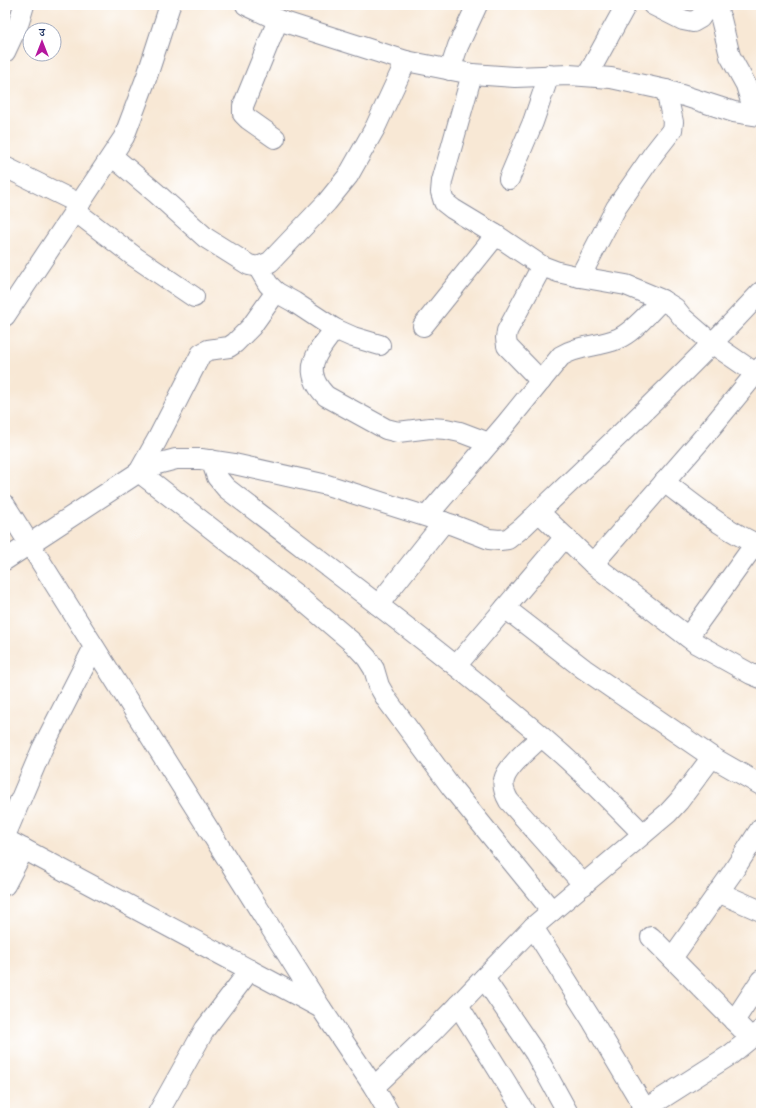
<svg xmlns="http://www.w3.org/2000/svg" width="766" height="1118" viewBox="0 0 766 1118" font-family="'IM FELL Great Primer','Noto Serif Devanagari',serif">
	<rect width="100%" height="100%" fill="#fff"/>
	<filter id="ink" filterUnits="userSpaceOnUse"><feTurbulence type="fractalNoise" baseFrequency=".025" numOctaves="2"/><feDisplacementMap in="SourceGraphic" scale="8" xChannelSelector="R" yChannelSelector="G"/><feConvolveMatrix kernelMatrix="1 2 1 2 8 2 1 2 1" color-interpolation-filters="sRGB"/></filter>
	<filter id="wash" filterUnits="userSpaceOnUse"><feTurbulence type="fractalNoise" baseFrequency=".012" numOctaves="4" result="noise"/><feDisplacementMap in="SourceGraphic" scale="16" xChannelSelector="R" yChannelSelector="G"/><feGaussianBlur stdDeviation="0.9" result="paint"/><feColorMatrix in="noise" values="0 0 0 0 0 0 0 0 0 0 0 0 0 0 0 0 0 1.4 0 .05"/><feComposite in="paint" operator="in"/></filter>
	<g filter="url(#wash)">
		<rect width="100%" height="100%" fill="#f8e8d5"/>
	</g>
	<g filter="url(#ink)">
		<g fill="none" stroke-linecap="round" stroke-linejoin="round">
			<!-- minor casing -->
			<g stroke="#8a8c9a" stroke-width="22">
				<g id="minor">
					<path d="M246 5 278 20 406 61 472 74 515 77 569 75 611 78 666 90 734 112 761 116"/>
					<path d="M653 5 683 20 693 22 700 18 709 5"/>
					<path d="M713 5 718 12 721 19 730 56 746 85 755 115"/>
					<path d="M5 52 19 22 24 5"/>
					<path d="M450 70 458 46 477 5"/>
					<path d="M472 74 442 181 441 192 444 202 453 209 496 235 542 266 558 272 580 277 626 285 662 300 675 308 683 318 713 344 761 377"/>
					<path d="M587 76 626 5"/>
					<path d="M275 138 248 119 243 114V106L278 20"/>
					<path d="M112 156 156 193 206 238 249 265 258 267 270 262 327 202 348 176 375 128 406 61"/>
					<path d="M5 167 80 204"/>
					<path d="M509 179 533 122 549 75"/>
					<path d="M75 211 135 257 194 297"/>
					<path d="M258 267 268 284 276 292 294 302 335 329 353 337 380 345"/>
					<path d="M580 277 616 208 654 153 672 130 673 122 666 90"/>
					<path d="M276 292 251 327 235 343 229 347 208 350 201 354 157 440 139 472 294 593 353 643 367 658 374 669 379 686 387 700 452 788 552 911"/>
					<path d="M5 316 124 137 147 76 170 5"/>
					<path d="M423 326 496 235"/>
					<path d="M335 329C317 352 300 370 326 396L386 429 398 432 430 428 446 429 460 432 489 443"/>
					<path d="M541 381 507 346 506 338 507 331 542 266"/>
					<path d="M211 460 217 477 226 488C337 574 451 658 557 750 587 776 615 806 643 834"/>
					<path d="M664 482C695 505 725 531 761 546"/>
					<path d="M5 505 321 1008"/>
					<path d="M539 512 593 564 697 644 751 674 761 678"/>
					<path d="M427 516 505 425 561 356C578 345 598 347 617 339 633 333 649 312 662 300"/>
					<path d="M5 560 139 472 157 464 176 459H201L234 464 327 485 453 525 489 539 500 540 508 539 523 527C604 450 685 374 761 292"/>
					<path d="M593 564 701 440 761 367"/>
					<path d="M378 605 444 522"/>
					<path d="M505 608 584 669 712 757 761 785"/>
					<path d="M688 637 755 544"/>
					<path d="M456 666 565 537"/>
					<path d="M541 737C531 747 507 766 504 780 502 787 505 794 509 801L584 885"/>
					<path d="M5 836 42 749 94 647"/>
					<path d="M5 839 321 1008 374 1087 389 1113"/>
					<path d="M5 885 24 849"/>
					<path d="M718 892 761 911"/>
					<path d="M533 927 593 1022 645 1109"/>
					<path d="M651 937 751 1038"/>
					<path d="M672 958 732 873 761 828"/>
					<path d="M484 978 535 1053 568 1113"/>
					<path d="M458 1005 525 1113"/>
					<path d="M734 1021 761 980"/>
					<path d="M374 1087 433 1031 533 927 668 813 679 801 712 757"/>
					<path d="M158 1113 205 1029 250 970"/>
					<path d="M639 1113 730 1055 761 1030"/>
				</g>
			</g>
			<!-- minor -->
			<use href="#minor" stroke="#fff" stroke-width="20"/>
		</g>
	</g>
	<!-- margin -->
	<rect width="766" height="1118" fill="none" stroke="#fff" stroke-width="20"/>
	<!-- north arrow -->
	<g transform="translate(42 42)"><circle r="19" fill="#ffffff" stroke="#a4acbf"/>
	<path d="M0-3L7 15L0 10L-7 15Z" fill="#b5179e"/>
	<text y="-6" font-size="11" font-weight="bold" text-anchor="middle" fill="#1b2f5e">उ</text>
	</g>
</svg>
